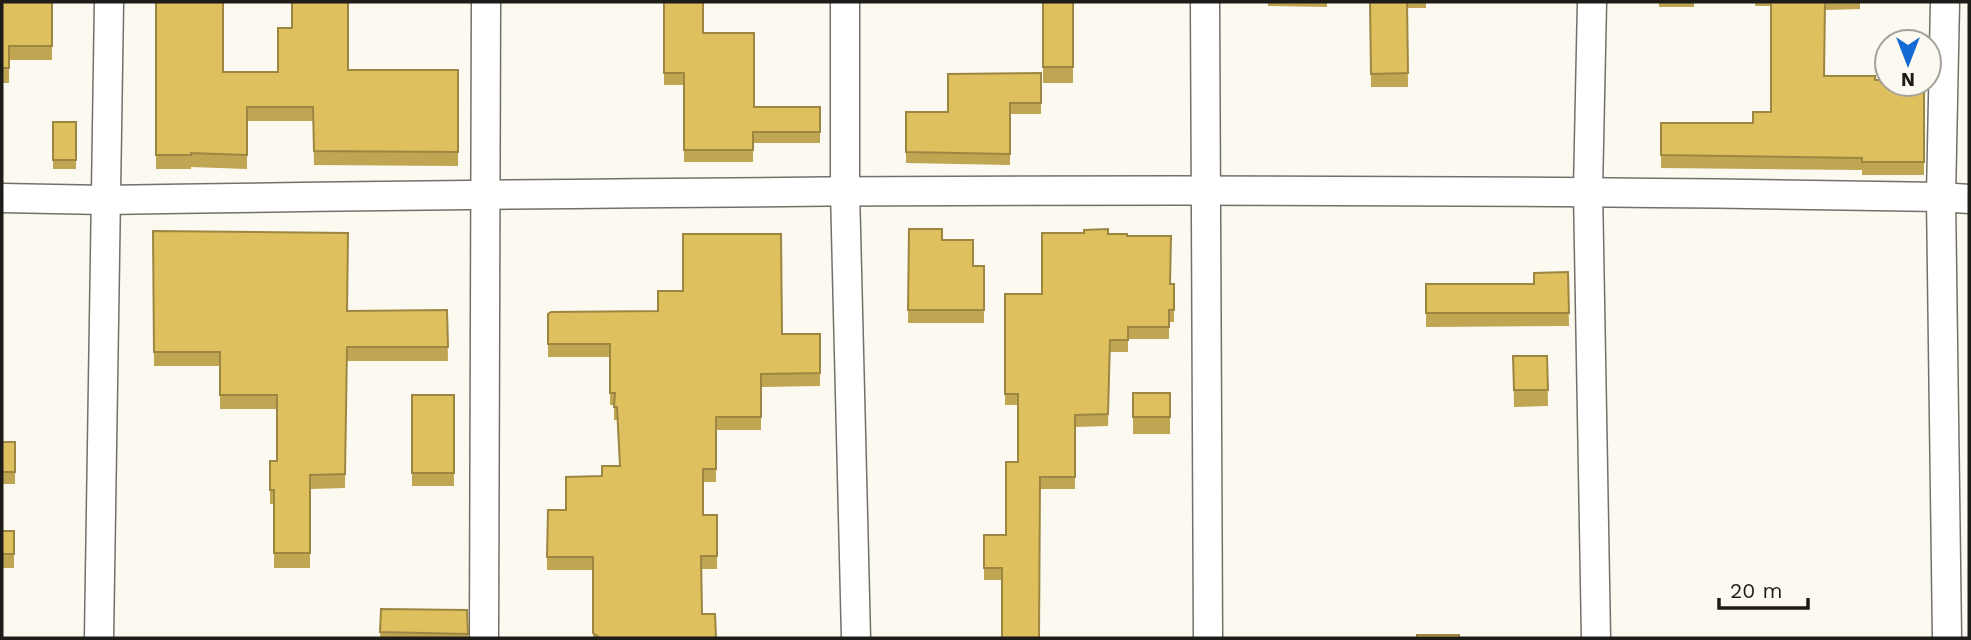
<svg xmlns="http://www.w3.org/2000/svg" width="1971" height="640" viewBox="0 0 1971 640" font-family="'Work Sans',sans-serif">
	<rect width="100%" height="100%" fill="#fcf9f0"/>
	<g fill="none" stroke-linecap="round" stroke-linejoin="round">
		<!-- minor casing -->
		<g stroke="#737069" stroke-width="31">
			<g id="minor">
				<path d="M845 2V190L856 638"/>
				<path d="M1205 2 1208 638"/>
				<path d="M1592 2 1588 190 1596 638"/>
				<path d="M1945 2 1941 197 1947 638"/>
				<path d="M2 198 105 200C717 190 1329 186 1941 197L1969 199"/>
				<path d="M99 638 109 2"/>
				<path d="M484 638 486 2"/>
			</g>
		</g>
		<!-- minor -->
		<use href="#minor" stroke="#fff" stroke-width="28"/>
	</g>
	<!-- wall -->
	<g fill="#c0a552">
		<path d="M2 2H52V60H9V83H2Z"/>
		<path d="M156 2 223 72H278L348 70H458V166L314 165 313 121H247V169L191 167V169H156Z"/>
		<path d="M664 2 703 33 754 107H820V143H753V162H684V85H664Z"/>
		<path d="M1018 2H1076H1073V83H1043V3H1018Z"/>
		<path d="M1268 2H1327V7L1268 6Z"/>
		<path d="M1370 2H1426V8H1407L1408 87H1371Z"/>
		<rect x="1659" y="2" width="35" height="5"/>
		<path d="M1755 2H1860V9L1825 10 1824 76 1924 84V175H1862V170L1661 168V123H1753L1771 112V6H1755Z"/>
		<path d="M1041 73V114H1010V165L906 163V112H948Z"/>
		<rect x="53" y="122" width="23" height="47"/>
		<path d="M909 229 942 240 973 266H984V323H908Z"/>
		<path d="M153 231 347 311 447 310 448 361H347L345 488 310 489V568H274V504H270V461H277V409H220V366H154Z"/>
		<path d="M1108 234 1170 284H1174V322H1169V339H1128V352H1110L1108 426 1075 427V489H1040L1002 580H984V535H1006L1018 462V405H1005V294H1042Z"/>
		<path d="M1568 272 1569 326 1426 327V284H1534Z"/>
		<path d="M548 314 782 334H820V386L761 387V430H716V482H703V515H717V569H701L702 614 716 638H593V570H547V557L566 510 602 476 620 466 617 420H614V405H610V357H548Z"/>
		<path d="M1513 356H1547L1548 406 1514 407Z"/>
		<rect x="1133" y="393" width="37" height="41"/>
		<rect x="412" y="395" width="42" height="91"/>
		<rect x="2" y="442" width="13" height="42"/>
		<rect x="2" y="531" width="12" height="37"/>
		<path d="M381 609 467 610 468 638H380Z"/>
	</g>
	<!-- building -->
	<g fill="#dfc05f" stroke="#9c8642" stroke-width="2">
		<path d="M2 2H52V46H9V68H2Z"/>
		<path d="M156 2H223V72H278V28H292V2H348V70H458V152L314 151 313 107H247V155L191 153V155H156Z"/>
		<path d="M664 2H703V33H754V107H820V132H753V150H684V73H664Z"/>
		<rect x="1043" y="2" width="30" height="65"/>
		<path d="M1370 2H1407L1408 73 1371 74Z"/>
		<path d="M1771 2H1825L1824 76H1875V80H1887V84H1924V162H1862V158L1661 155V123H1753V112H1771Z"/>
		<path d="M1041 73V103H1010V154L906 152V112H948V74Z"/>
		<rect x="53" y="122" width="23" height="38"/>
		<path d="M909 229H942V240H973V266H984V310H908Z"/>
		<path d="M1108 229V234H1127V236H1171L1170 284H1174V310H1169V327H1128V340H1110L1108 414 1075 415V477H1040L1039 638H1002V568H984V535H1006V462H1018V394H1005V294H1042V233H1084V230Z"/>
		<path d="M153 231 348 233 347 311 447 310 448 347H347L345 474 310 475V553H274V490H270V461H277V395H220V352H154Z"/>
		<path d="M683 234H781L782 334H820V373L761 374V417H716V469H703V515H717V556H701L702 614H715L716 638H600L593 633V557H547L548 510H566V477L602 476V466H620L617 407H614L615 393H610V344H548V314L551 312 658 311V291H683Z"/>
		<path d="M1568 272 1569 313H1426V284H1534V273Z"/>
		<path d="M1513 356H1547L1548 390H1514Z"/>
		<rect x="1133" y="393" width="37" height="24"/>
		<rect x="412" y="395" width="42" height="78"/>
		<rect x="2" y="442" width="13" height="30"/>
		<rect x="2" y="531" width="12" height="23"/>
		<path d="M381 609 467 610 468 634 380 632Z"/>
		<rect x="1417" y="635" width="42" height="3"/>
	</g>
	<!-- border -->
	<rect width="1971" height="640" fill="none" stroke="#1d1c19" stroke-width="7"/>
	<!-- north arrow -->
	<g transform="translate(1908 63) rotate(180)"><circle r="33" fill="#fcf9f0" stroke="#a3a19a" stroke-width="2"/>
	<path d="M0-5L12 26L0 18L-12 26Z" fill="#136ad4"/>
	<text y="-10" font-size="19" font-weight="bold" text-anchor="middle" fill="#1d1c19">N</text>
	</g>
	<!-- scale -->
	<path d="M1719 598v10h89v-10" fill="none" stroke="#1d1c19" stroke-width="3.5"/>
	<text x="1730" y="598" font-size="21" fill="#1d1c19" stroke="#fcf9f0" stroke-width="5" paint-order="stroke">20 m</text>
</svg>
